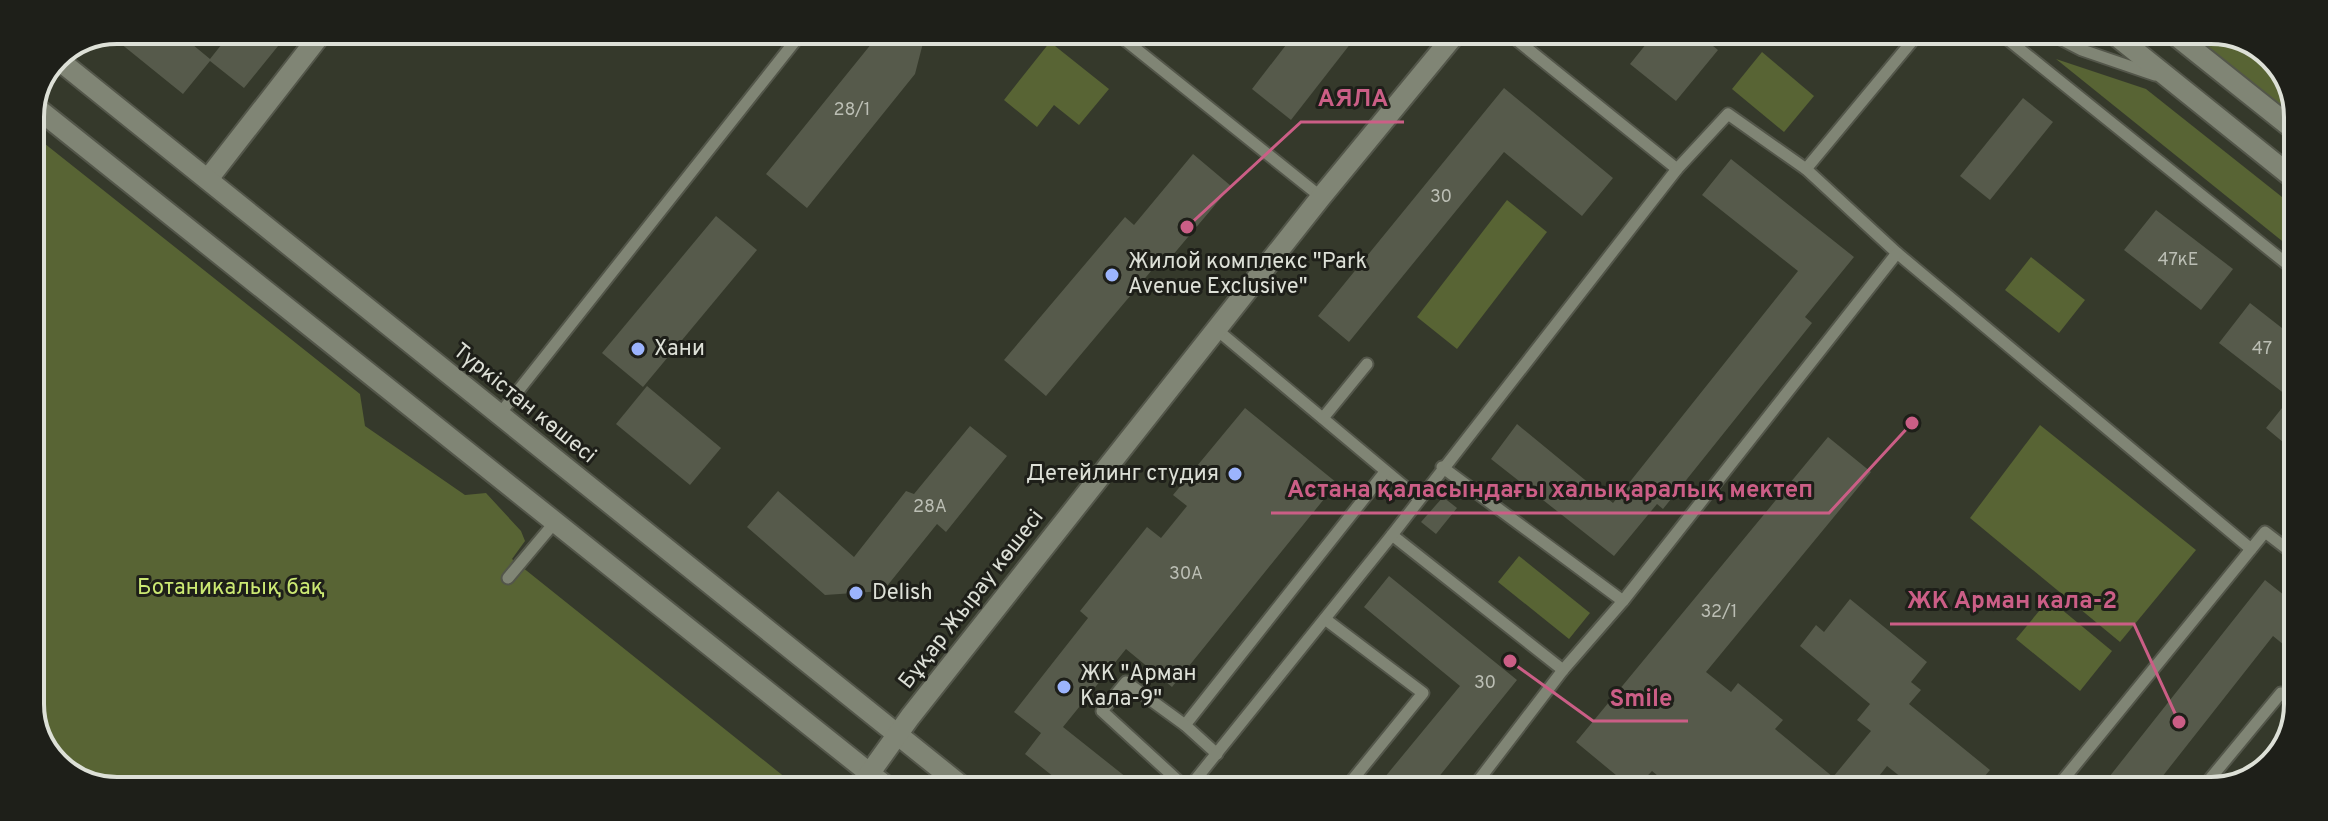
<svg xmlns="http://www.w3.org/2000/svg" width="2328" height="821" viewBox="0 0 2328 821" font-family="Overpass,sans-serif">
	<rect width="100%" height="100%" fill="#35392b"/>
	<!-- green -->
	<g fill="#586434">
		<path d="M2186 34H2238L2280 64 2298 111V123Z"/>
		<path d="M1050 42 1109 89 1079 125 1054 105 1037 127 1004 100Z"/>
		<path d="M1762 52 1814 96 1784 132 1732 89Z"/>
		<path d="M2056 59 2146 89 2297 209V253Z"/>
		<path d="M30 132 360 394 365 426 465 495 486 493 521 531 525 541 512 559 791 782 786 788 90 787 48 757 30 710Z"/>
		<path d="M1507 200 1547 232 1457 349 1417 317Z"/>
		<path d="M2031 257 2085 300 2059 333 2005 290Z"/>
		<path d="M2040 425 2196 550 2120 642 1970 518Z"/>
		<path d="M1519 556 1590 613 1569 639 1498 582Z"/>
		<path d="M2049 599 2112 651 2080 691 2016 639Z"/>
	</g>
	<!-- building -->
	<g fill="#565a4b">
		<path d="M123 30H175L210 59 233 30H291L244 88 210 61 183 94 115 39Z"/>
		<path d="M877 32H932L923 43 915 74 807 208 766 174 872 43Z"/>
		<path d="M1296 32 1338 33 1351 43 1291 120 1252 89Z"/>
		<path d="M1655 33H1697L1718 50 1676 101 1630 64Z"/>
		<path d="M1504 88 1613 178 1582 216 1504 152 1349 342 1318 316Z"/>
		<path d="M2023 98 2053 122 1990 200 1960 176Z"/>
		<path d="M1193 154 1231 186 1167 262 1162 258 1046 396 1004 360 1125 217 1134 225Z"/>
		<path d="M1731 159 1854 257 1805 317 1812 323 1663 509 1657 504 1614 556 1491 459 1517 424 1613 503 1798 271 1702 195Z"/>
		<path d="M2156 210 2233 269 2201 310 2124 250Z"/>
		<path d="M716 216 757 250 643 387 602 353Z"/>
		<path d="M2250 303 2296 339 2295 452 2266 428 2290 398 2219 343Z"/>
		<path d="M647 386 721 448 690 485 616 424Z"/>
		<path d="M1245 408 1337 483 1172 687 1126 649 1063 727 1141 789H1069L1025 754 1041 733 1014 712 1088 618 1080 611 1147 527 1161 538 1187 506 1173 495Z"/>
		<path d="M970 426 1007 456 946 532 937 524 883 591 825 595 747 527 778 491 854 557 906 491 914 494Z"/>
		<path d="M1828 437 1871 472 1706 672 1731 692 1738 683 1783 720 1775 729 1833 777 1871 731 1857 720 1870 704 1800 646 1816 625 1824 632 1850 599 1927 662 1911 682 1921 690 1909 704 1990 770 1973 790H1917L1887 766 1868 790H1675L1652 771 1634 790 1576 742Z"/>
		<path d="M1443 497 1457 508 1436 534 1421 522Z"/>
		<path d="M1389 576 1517 680 1429 789H1375L1460 686 1364 607Z"/>
		<path d="M2265 580 2294 603V653L2273 636 2151 791H2098Z"/>
	</g>
	<g fill="none" stroke-linecap="round" stroke-linejoin="round">
		<!-- lane casing -->
		<g stroke="#53564a" stroke-width="15">
			<g id="lane">
				<path d="M1115 32 1321 197"/>
				<path d="M1508 33 1677 169"/>
				<path d="M2001 34 2297 272"/>
				<path d="M2051 34 2082 50 2155 75"/>
				<path d="M1806 169 1918 34"/>
				<path d="M1216 329 1418 498"/>
				<path d="M499 415 803 31"/>
				<path d="M1323 418 1367 364"/>
				<path d="M1442 467 1623 601"/>
				<path d="M1392 535 1563 670"/>
				<path d="M508 578 555 522"/>
				<path d="M1325 619 1423 693 1345 789"/>
				<path d="M1185 725 1385 472"/>
				<path d="M1187 789 1102 711 1126 682 1185 725 1217 754"/>
				<path d="M1188 789 1392 535 1677 169 1728 114 1806 169 1897 253 2251 549"/>
				<path d="M1472 789 1563 670 1623 601 1897 253"/>
				<path d="M2054 791 2265 532 2295 555"/>
				<path d="M2200 791 2281 693 2294 703"/>
			</g>
		</g>
		<!-- street casing -->
		<g stroke="#53564a" stroke-width="24">
			<path id="street" d="M208 179 324 30"/>
		</g>
		<!-- secondary casing -->
		<g stroke="#53564a" stroke-width="24">
			<g id="secondary">
				<path d="M2114 34 2297 181"/>
				<path d="M2174 34 2298 133"/>
				<path d="M55 57 964 788"/>
				<path d="M33 105 888 788"/>
				<path d="M859 788 910 717 1321 197 1456 33"/>
			</g>
		</g>
		<!-- lane -->
		<use href="#lane" stroke="#808575" stroke-width="11"/>
		<!-- street -->
		<use href="#street" stroke="#808575" stroke-width="20"/>
		<!-- secondary -->
		<use href="#secondary" stroke="#808575" stroke-width="20"/>
	</g>
	<!-- markers -->
	<g fill="#9cb4fd" stroke="#1e1f19" stroke-width="3">
		<circle cx="1112" cy="275" r="8"/>
		<circle cx="638" cy="349" r="8"/>
		<circle cx="1235" cy="474" r="8"/>
		<circle cx="856" cy="593" r="8"/>
		<circle cx="1064" cy="687" r="8"/>
	</g>
	<g text-anchor="middle" dominant-baseline="central" stroke-width="6" stroke-linejoin="round" paint-order="stroke">
		<!-- number labels -->
		<g font-size="18" fill="#bbbeb4">
			<text x="852" y="110">28/1</text>
			<text x="1441" y="197">30</text>
			<text x="2178" y="260">47кЕ</text>
			<text x="2262" y="349">47</text>
			<text x="930" y="507">28А</text>
			<text x="1186" y="574">30А</text>
			<text x="1719" y="612">32/1</text>
			<text x="1485" y="683">30</text>
		</g>
		<!-- poi labels -->
		<g font-size="22" fill="#dde0d7" stroke="#1e1f19" text-anchor="start">
			<text x="1128" y="262">Жилой комплекс "Park<tspan x="1128" dy="25">Avenue Exclusive"</tspan></text>
			<text x="654" y="349">Хани</text>
			<text x="1219" y="474" text-anchor="end">Детейлинг студия</text>
			<text x="872" y="593">Delish</text>
			<text x="1080" y="674">ЖК "Арман<tspan x="1080" dy="25">Кала-9"</tspan></text>
		</g>
		<!-- street labels -->
		<g font-size="22" fill="#dde0d7" stroke="#1e1f19">
			<text transform="translate(524 404) rotate(39)">Түркістан көшесі</text>
			<text transform="translate(972 600) rotate(-52)">Бұқар Жырау көшесі</text>
		</g>
		<!-- park labels -->
		<g font-size="22" fill="#cce973" stroke="#1e1f19">
			<text x="231" y="588">Ботаникалық бақ</text>
		</g>
	</g>
	<!-- crop -->
	<path d="M0 0H2328V821H0ZM117 44H2211A73 73 0 0 1 2284 117V704A73 73 0 0 1 2211 777H117A73 73 0 0 1 44 704V117A73 73 0 0 1 117 44Z" fill="#1e1f19" fill-rule="evenodd"/>
	<path fill="none" stroke="#dde0d7" stroke-width="4" d="M117 44H2211A73 73 0 0 1 2284 117V704A73 73 0 0 1 2211 777H117A73 73 0 0 1 44 704V117A73 73 0 0 1 117 44Z"/>
	<!-- callouts -->
	<path fill="none" stroke="#cb5e86" stroke-width="3" d="M1187 227L1301 122H1404M1912 423L1829 513H1271M2179 722L2134 624H1890M1510 661L1593 721H1688"/>
	<g fill="#cb5e86" stroke="#1e1f19" stroke-width="3">
		<circle cx="1187" cy="227" r="8"/>
		<circle cx="1912" cy="423" r="8"/>
		<circle cx="2179" cy="722" r="8"/>
		<circle cx="1510" cy="661" r="8"/>
	</g>
	<g font-size="24" text-anchor="middle" font-weight="bold" fill="#cb5e86" stroke="#1e1f19" stroke-width="6" stroke-linejoin="round" paint-order="stroke">
		<text x="1353" y="106">АЯЛА</text>
		<text x="1550" y="497">Астана қаласындағы халықаралық мектеп</text>
		<text x="2012" y="608">ЖК Арман кала-2</text>
		<text x="1641" y="706">Smile</text>
	</g>
</svg>
